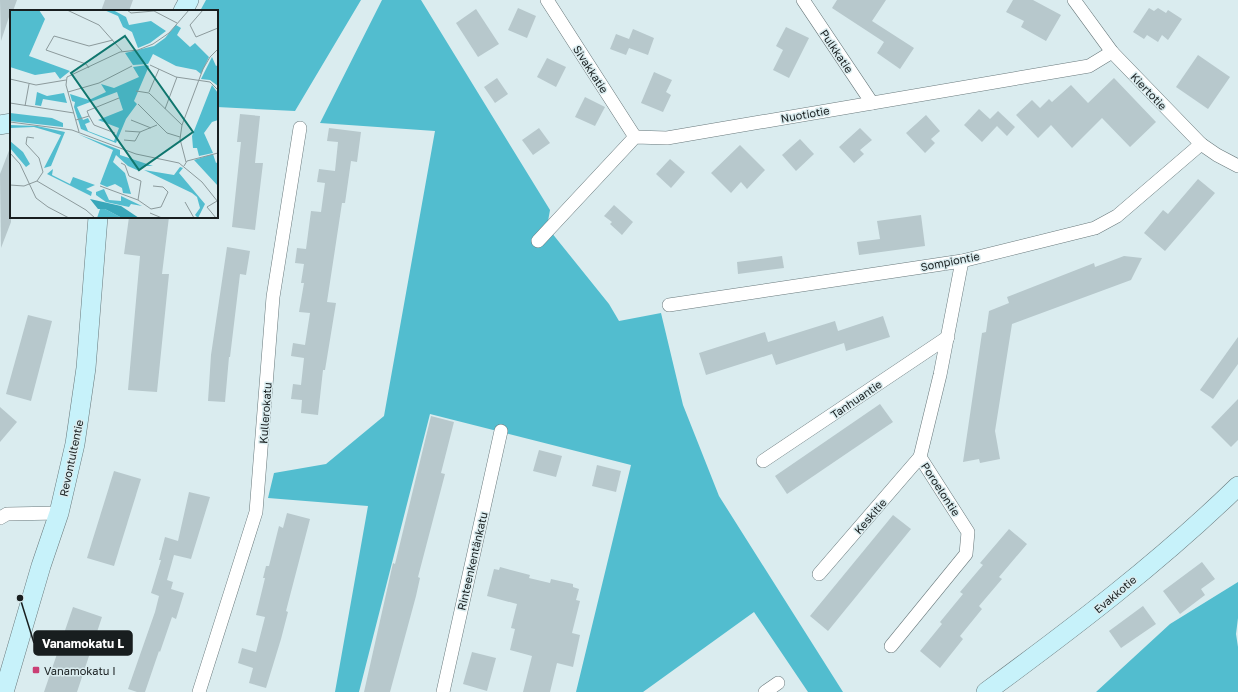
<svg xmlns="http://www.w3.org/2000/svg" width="1238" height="692" viewBox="0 0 1238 692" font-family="'Golos Text',sans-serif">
	<rect width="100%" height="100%" fill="#daecef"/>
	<!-- forest -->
	<g fill="#52bdcf">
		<path d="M206 0H361L295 111 217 107V11H200Z"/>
		<path d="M382 0H421L550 210 547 227 609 304 619 321 661 313 683 405 719 496 843 692H808L754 612 643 692H576L631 465 430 414 359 692H335L368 506 268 498 274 473 326 464 384 416 435 131 320 123Z"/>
		<path d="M1238 582V618L1236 634 1238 647V692H1096L1170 624Z"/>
	</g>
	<!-- building -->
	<g fill="#b7c8cc">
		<path d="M0 0H17L13 11H11L1 41Z"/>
		<path d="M105 0H133L129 11H101Z"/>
		<path d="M837 0H886L872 21 914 48 900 69 877 53 884 42 832 8Z"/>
		<path d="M1013 0H1033L1061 15 1046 41 1021 27 1024 21 1006 12Z"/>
		<path d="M518 8 536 16 527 38 508 30Z"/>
		<path d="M1149 8 1154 11 1158 8 1166 13 1168 10 1182 19 1168 40 1162 35 1158 42 1147 35 1144 39 1133 32Z"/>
		<path d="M476 9 499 44 478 57 456 23Z"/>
		<path d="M786 27 809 38 789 78 773 70 783 50 776 46Z"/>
		<path d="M633 29 654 38 648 55 629 48 626 55 610 49 616 34 629 39Z"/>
		<path d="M1198 55 1230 77 1208 109 1176 87Z"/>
		<path d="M547 58 566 67 556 87 537 77Z"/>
		<path d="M654 72 672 80 666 92 671 95 663 112 641 103Z"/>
		<path d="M497 78 508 94 495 103 484 87Z"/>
		<path d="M1114 78 1156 122 1130 147 1102 118 1072 148 1051 125 1038 138 1016 115 1032 100 1040 108 1049 99 1052 102 1071 85 1088 103Z"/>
		<path d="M585 97 605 107 595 126 575 117Z"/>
		<path d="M979 109 990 119 998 111 1015 127 1007 136 997 126 982 142 964 125Z"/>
		<path d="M240 114 260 116 255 163H263L255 230 232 227 241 142H237Z"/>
		<path d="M926 115 940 131 931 139 935 143 925 153 906 133Z"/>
		<path d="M329 128 361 132 357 162 351 161 345 203H342L327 302 336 303 325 370H323L318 415 301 413 302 400 291 399 293 384 301 385 304 358 291 356 293 343 305 345 310 313 299 312 304 283H301L304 264 295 263 297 248 306 249 311 211 321 212 325 183 317 182 319 169 335 171 338 142 327 141Z"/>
		<path d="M539 128 550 143 533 155 522 140Z"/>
		<path d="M860 128 872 140 860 150 864 154 854 163 839 147Z"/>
		<path d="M800 139 814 154 796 171 782 155Z"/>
		<path d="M740 145 765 170 747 189 741 182 731 193 711 173Z"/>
		<path d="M10 148 11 222 1 248 0 174Z"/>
		<path d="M670 159 685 172 671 188 656 174Z"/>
		<path d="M1198 179 1215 193 1165 251 1144 233 1163 210 1168 214Z"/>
		<path d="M614 205 633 222 622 235 610 224 612 222 604 216Z"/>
		<path d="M921 215 925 246 859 255 857 242 880 239 877 221Z"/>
		<path d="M129 217H169L162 274H169L157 392 128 390 140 256 124 254Z"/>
		<path d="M227 247 250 251 246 275 240 274 230 357H229L225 402 208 401 211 355Z"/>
		<path d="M782 256 784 268 738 274 737 262Z"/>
		<path d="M1124 256 1142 258 1131 280 1012 324 995 431 1000 459 980 463 979 459 963 462 982 333 986 332 989 311 1009 303 1007 297 1094 263 1095 267Z"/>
		<path d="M28 315 52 321 31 401 6 394Z"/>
		<path d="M883 316 890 337 846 351 844 343 776 365 772 354 706 375 699 353 765 332 768 342 835 321 838 331Z"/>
		<path d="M1238 337V364L1213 399 1200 390Z"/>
		<path d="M1238 399V440L1231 447 1211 427Z"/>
		<path d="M880 404 893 422 787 494 775 476Z"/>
		<path d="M0 407 17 422 0 442Z"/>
		<path d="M431 416 454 422 441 473 445 474 418 577 420 578 416 596 390 692H364L393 563 395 564Z"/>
		<path d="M539 450 562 456 556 477 533 471Z"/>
		<path d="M597 465 621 471 616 492 592 486Z"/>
		<path d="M114 471 141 479 114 566 87 558Z"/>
		<path d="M189 492 210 497 191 559 174 555 167 580 173 582 171 589 184 593 176 619 172 617 160 652 159 651 145 692H137L128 689 155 612 159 596 151 593 161 560H159L165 537 178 541Z"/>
		<path d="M287 513 310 519 286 611 288 612 281 639 266 688 249 683 253 668 238 663 242 648 256 652 265 617 256 615 265 578H263L266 566H269L279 526 283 528Z"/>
		<path d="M893 515 911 529 828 631 810 616Z"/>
		<path d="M1009 529 1027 544 999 577 1002 579 979 606 982 609 960 636 963 639 940 668 920 651 942 624 940 622 963 594 960 592 983 565 980 563Z"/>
		<path d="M1202 562 1215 579 1201 589 1205 595 1180 614 1163 591Z"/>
		<path d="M500 567 530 575 529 578 550 583 551 579 573 584V587L579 589 576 600 580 601 572 633 580 635 573 667 557 663 550 692H523L532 656 510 650 515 629 511 628 517 604 487 596 494 569 499 570Z"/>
		<path d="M1143 606 1156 624 1121 648 1109 631Z"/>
		<path d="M73 607 102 617 77 692H44Z"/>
		<path d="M472 652 496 658 487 691 463 684Z"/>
	</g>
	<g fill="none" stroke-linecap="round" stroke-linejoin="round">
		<!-- street casing -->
		<g stroke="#69797c" stroke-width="14">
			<g id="street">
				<path d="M547 0 635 137"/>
				<path d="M803 0 872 103"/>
				<path d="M1074 0 1112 52 1201 144 1217 155 1238 166"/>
				<path d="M538 241 635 137 667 138 1089 66 1112 52"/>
				<path d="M669 305 962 261 1095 228 1117 216 1201 144"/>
				<path d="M763 461 948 337"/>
				<path d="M0 518 7 514 59 513"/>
				<path d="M819 574 920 457"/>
				<path d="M891 646 966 554 968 532 920 457 940 375 962 261"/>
				<path d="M199 692 256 512 273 297 300 128"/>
				<path d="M443 692 501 431"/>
				<path d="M765 692 778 683"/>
			</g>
		</g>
		<!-- secondary casing -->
		<g stroke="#69797c" stroke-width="20">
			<g id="secondary">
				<path d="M183 11 189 0"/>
				<path d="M0 125 11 123"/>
				<path d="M4 692 41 566 59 513 75 444 86 368 98 217"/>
				<path d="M986 692C1073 628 1160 562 1238 486"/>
			</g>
		</g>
		<!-- street -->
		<use href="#street" stroke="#fff" stroke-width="13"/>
		<!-- secondary -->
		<use href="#secondary" stroke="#c7f2fa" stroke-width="19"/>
	</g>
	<!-- markers -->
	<rect fill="#ca3f74" stroke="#daecef" stroke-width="1.5" x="32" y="666" width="8" height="8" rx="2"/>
	<g text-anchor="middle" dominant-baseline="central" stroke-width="3" stroke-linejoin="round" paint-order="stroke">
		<!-- street labels -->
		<g font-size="11" fill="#181e1f" stroke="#daecef">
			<text transform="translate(837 51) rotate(56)">Pulkkatie</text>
			<text transform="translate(591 69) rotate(57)">Sivakkatie</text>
			<text transform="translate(1149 91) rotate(46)">Kiertotie</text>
			<text transform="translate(805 114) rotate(-10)">Nuotiotie</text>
			<text transform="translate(950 261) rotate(-11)">Sompiontie</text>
			<text transform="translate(856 399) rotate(-34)">Tanhuantie</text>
			<text transform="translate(265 413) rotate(-86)">Kullerokatu</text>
			<text transform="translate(71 458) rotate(-78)">Revontultentie</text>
			<text transform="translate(941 489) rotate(57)">Poroelontie</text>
			<text transform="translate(870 516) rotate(-49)">Keskitie</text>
			<text transform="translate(472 561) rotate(-77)">Rinteenkentänkatu</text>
			<text transform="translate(1115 594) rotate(-40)">Evakkotie</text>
		</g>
		<!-- poi labels -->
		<g font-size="11" fill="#181e1f" stroke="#daecef" text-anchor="start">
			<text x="44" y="670">Vanamokatu I</text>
		</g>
	</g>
	<!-- overview -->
	<g transform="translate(10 10)">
		<rect width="208" height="208" fill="#daecef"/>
		<path d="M0 0H29L35 9 19 46 60 61 50 69 45 62 25 65 0 57ZM94 0H103L116 7 119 15 141 11 156 21 140 33 128 38 122 22 113 17 108 6ZM166 15 171 18 167 25 180 37 185 33 199 47 191 64 186 60 166 56 143 44 138 54 123 55 115 43 144 36 155 28ZM202 47 206 56 208 55V76L200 70 191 69ZM137 55 139 56 124 91 127 94 116 109 106 133 71 119 64 97 65 92 62 91 60 84 79 90 96 82 91 74 104 78 129 67 123 57ZM107 82 113 100 88 110 109 118 104 131 78 121 75 114 80 112 78 108 73 110 67 97ZM202 75 208 83V110L202 112 194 123 203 143 189 146 187 138H183L182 126ZM27 82 37 86 54 83 57 93 33 89 31 96 25 95ZM0 103 42 108 53 113V117L0 111ZM0 115 27 116 55 122 41 156 34 158 51 125 24 117 0 118ZM68 124 110 140V145L143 156H135L129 161 118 156 106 145 103 152 115 163 121 184 113 183 112 178 105 174 97 177 90 174 103 140ZM0 131 13 142 20 154 16 157 0 138ZM203 144 206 153 208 152V176L184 150ZM170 157 173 158 169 163 195 194 188 208 185 205 190 198 187 187 182 183 134 160 164 165ZM43 159 42 165 60 174 63 167 85 175 76 179 82 182 81 186 37 164ZM94 179 99 190 111 191V186L132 196 121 194 119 197 96 192 86 185V182ZM90 199H95L112 208H87Z" fill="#52bdcf" fill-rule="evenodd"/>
		<path d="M80 189 111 196 129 208H112L95 199H88Z" fill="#39a7ba"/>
		<path fill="none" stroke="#8c9a9c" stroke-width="1" d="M57 0 89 15 112 41M117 0 121 3 144 1 167 13M193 0 180 15 186 27 208 18M140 55 166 67 200 72 208 80M79 58 76 54 36 40 44 26 79 36 103 30M0 69 26 75 56 70M126 81 139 83 172 115M58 82 89 73 122 56M139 82 149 59M0 93 64 103M128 94 157 123 170 127M15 96 19 74M155 99 167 67M79 106 84 115 105 123M66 110 79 106 77 101 109 88M121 110 141 118M0 112 62 120 126 144 169 153 192 172 208 192M115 121 130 122M69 122 56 75 57 67 110 42 128 40 143 34 159 23 179 0M114 130 125 131 130 122 147 115M0 143 10 154 26 188 38 197 59 208M176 152 170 129 172 115 193 59 200 47 208 39M111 153 115 155 119 166 131 171 128 190M174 156 177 151 208 143M27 171 76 200 85 208M0 175 14 176 27 171 33 162 29 148 16 134 17 127 24 128M90 176 128 190 141 199M175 192 184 208M141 199 151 197 158 182 153 177 143 176M140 203 152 208M206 208 197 197 207 191"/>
		<path fill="#0f766e" fill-opacity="0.15" stroke="#0f766e" stroke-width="2" d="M115 26 183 122 129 160 61 63Z"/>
		<rect width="208" height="208" fill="none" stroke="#181e1f" stroke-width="2"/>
	</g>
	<!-- callouts -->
	<path fill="none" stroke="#181e1f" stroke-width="1.5" d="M20 598L34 643"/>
	<circle fill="#181e1f" stroke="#daecef" stroke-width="1.5" cx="20" cy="598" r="4"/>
	<rect fill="#181e1f" stroke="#181e1f" stroke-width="1.5" x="34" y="631" width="98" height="24" rx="4"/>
	<g font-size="12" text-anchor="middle" font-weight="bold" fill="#fff">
		<text x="83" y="648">Vanamokatu L</text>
	</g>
</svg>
